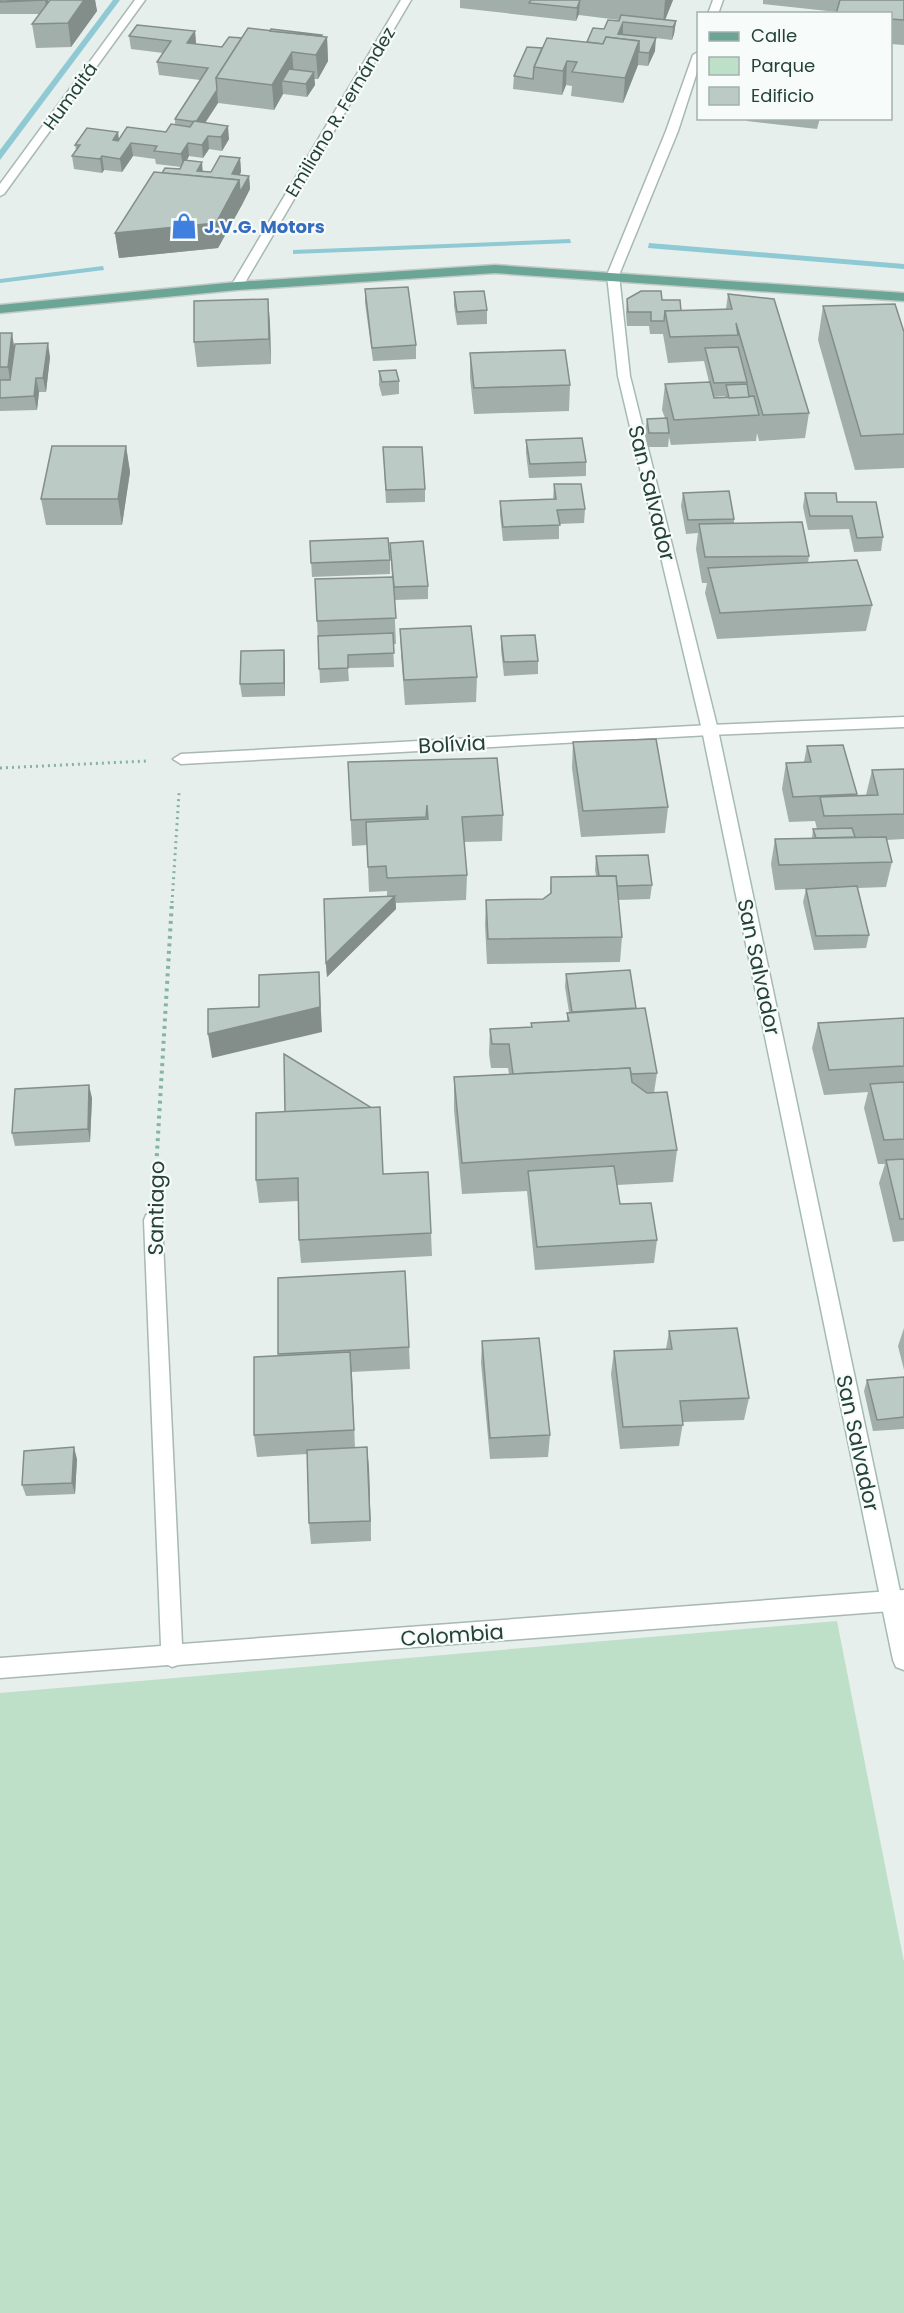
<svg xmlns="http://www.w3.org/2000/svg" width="904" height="2313" viewBox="0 0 904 2313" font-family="Poppins,sans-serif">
	<rect width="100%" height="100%" fill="#e6efeb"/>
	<!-- green -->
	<path fill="#bfe0c8" d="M837 1621 904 1962V2313H0V1693Z"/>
	<!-- water -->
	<g fill="#8ec9d4">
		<path d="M113 0H120L0 160V150Z"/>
		<path d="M570 239 571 243 293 254V250Z"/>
		<path d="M649 243 904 264V269L648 248Z"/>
		<path d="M103 266 104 270 0 283V279Z"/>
	</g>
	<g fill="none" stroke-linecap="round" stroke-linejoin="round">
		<!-- street casing -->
		<g stroke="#a8b8b2" stroke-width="3">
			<g id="street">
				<path d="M135 0H145L4 194 0 196V184Z"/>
				<path d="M401 0H411L243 286 241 289H233L231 286Z"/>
				<path d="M713 0H723L718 14H708Z"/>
				<path d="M698 52V69L678 131 619 275 613 279 609 278 607 275 666 131 693 55Z"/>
				<path d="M904 717V727L710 735 181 764 173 759 181 754 710 725Z"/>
				<path d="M153 1212 160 1215 162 1220 182 1644 904 1590V1610L178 1665 172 1667 168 1665 0 1678V1658L161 1646 144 1220 146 1215Z"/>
			</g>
		</g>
		<!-- secondary casing -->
		<g stroke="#a4bbb3" stroke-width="3">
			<path id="secondary" d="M613 271 619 275 630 376 718 730 904 1610V1670L896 1667 893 1660 702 730 618 376 607 275Z"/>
		</g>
		<!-- primary casing -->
		<g stroke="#c2cac8" stroke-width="3">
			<path id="primary" d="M495 265 904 293V301L495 273 237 290 0 313V305L237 282Z"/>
		</g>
		<!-- path-far1 -->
		<g stroke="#86b3a5" stroke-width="3" stroke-dasharray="2 4" stroke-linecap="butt">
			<path d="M0 768 147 761"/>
			<path d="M172 903 179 793"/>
		</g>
		<!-- path -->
		<path stroke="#86b3a5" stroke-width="4" stroke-dasharray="3 4.5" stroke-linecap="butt" d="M155 1186 172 901"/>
		<!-- street -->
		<use href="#street" fill="#fff" fill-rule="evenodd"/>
		<!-- secondary -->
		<use href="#secondary" fill="#fff" fill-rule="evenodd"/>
		<!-- primary -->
		<use href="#primary" fill="#6aa596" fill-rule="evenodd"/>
	</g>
	<!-- wall -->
	<g fill="#a1aea9" fill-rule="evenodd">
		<path d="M0 0H48L49 2 95 0 97 11 71 47 36 48 32 24 40 14H0Z"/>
		<path d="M460 0H673L665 20 676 21 674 34 672 40 647 37 655 51 648 66 638 65 623 103 571 96 572 86 566 85 562 95 513 89 514 76 542 48 587 42 604 29 619 21V20L579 15V14L576 21 460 8Z"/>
		<path d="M763 0H904V45L891 44V14L837 12 763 4Z"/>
		<path d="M195 31 196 44 222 47 242 38 322 35V37H327L328 61 318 79H314L315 85 307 97 283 94 274 110 218 103 205 123 229 139 222 151 209 149 203 158 189 156 187 160 203 171 211 172 240 158 241 172 239 175 249 176 250 189 218 248 119 258 115 233 162 173 180 169 181 167 156 164 155 159 133 156 122 172 104 170 102 173 74 169 72 156 76 150 75 145 166 132 175 125V119L200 80 159 75 157 62 163 53 131 49 129 36Z"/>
		<path d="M747 118H820L817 129 747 121Z"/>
		<path d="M365 289 416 345V359L373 361 365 303Z"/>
		<path d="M454 292 487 310V324L457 325 454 306Z"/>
		<path d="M728 294 809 413 805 438 759 441 757 433 756 441 671 445 669 437 668 447H648L645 432 647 419 665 418 662 410 665 384 709 382 704 361 668 363 663 334H650L649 326H627L626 313 627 299 662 300 681 311 726 309ZM725 396V398H714V397Z"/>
		<path d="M268 299 270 324 271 364 197 367 194 342Z"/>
		<path d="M823 306 904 332V468L855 470 818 340Z"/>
		<path d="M0 333 14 346 50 357 46 392H39L37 410 0 411Z"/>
		<path d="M470 353 570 385 569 411 474 414 470 378Z"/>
		<path d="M379 371 399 381V394L382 396 379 385Z"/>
		<path d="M526 440 586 462V476L529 478 526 453Z"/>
		<path d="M126 446 130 472 122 525H46L41 499Z"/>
		<path d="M383 447 425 489V502L386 503Z"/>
		<path d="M554 484 585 509 584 523 559 524V539L503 541 500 515V501L553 499Z"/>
		<path d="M683 493 734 519V523L809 556 808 563 872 605 866 631 717 639 705 593 707 583H702L696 549 698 533 686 534 681 506Z"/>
		<path d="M805 493 837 502 883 537 881 551 854 552 849 529 808 530 803 507Z"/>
		<path d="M310 541 390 560V574L312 577Z"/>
		<path d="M390 543 428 586V599L394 600 396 644H393L394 667 348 668 349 681 320 683 315 579 392 577Z"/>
		<path d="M400 629 477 677 476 702 405 705 401 654Z"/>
		<path d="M501 636 538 661V674L504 676 501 650Z"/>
		<path d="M285 664V696L242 697 240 684Z"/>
		<path d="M573 742 668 807 665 833 581 837 572 768Z"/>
		<path d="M807 746 857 794 856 796 866 795 872 770 904 769V839L886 840 892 862 886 887 858 888 869 935 866 948 814 950 803 902 806 889 775 890 771 864 775 839 812 838 813 829H817L815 821 789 822 782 789 786 763 804 762Z"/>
		<path d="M348 762 503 815 502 841 464 842 467 875 466 900 396 903V909L327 977 326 963 387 896V891L369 892 367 845 352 846Z"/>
		<path d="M596 856 652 885 650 899 618 900 622 937 620 962 487 964 485 925 486 900 543 899 550 894 551 877 596 876 595 870Z"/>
		<path d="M566 974 636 1008 657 1073 654 1093 677 1150 673 1182 617 1185 620 1204 657 1240 654 1263 535 1270 527 1191 462 1194 454 1110V1077L509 1074 508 1068H491L489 1054 490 1029 531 1027V1023L567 1021V1013L569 1012 565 987Z"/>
		<path d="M904 1018V1241L893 1242 879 1183 885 1164H878L864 1108 868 1092 824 1095 812 1048 818 1023Z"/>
		<path d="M92 1098 90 1142 15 1146 12 1133Z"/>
		<path d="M383 1174 431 1233 432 1256 301 1263 299 1240 298 1201 259 1203 256 1180Z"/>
		<path d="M278 1278 409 1347 410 1369 351 1372 355 1448 369 1468 371 1541 311 1544 309 1523 307 1454 257 1457 254 1435 279 1356Z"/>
		<path d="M904 1328V1370L898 1346Z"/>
		<path d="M669 1331 749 1398 744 1420 683 1422 679 1446 620 1449 611 1374 614 1351 666 1349Z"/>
		<path d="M482 1341 550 1435 548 1457 490 1459 481 1363Z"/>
		<path d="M904 1377V1429L873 1431 864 1391 867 1380Z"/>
		<path d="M77 1459 75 1494 26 1496 22 1485Z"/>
	</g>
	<!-- shaded-wall -->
	<g fill="#838d89">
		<path d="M45 0H48L49 2 47 14Z"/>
		<path d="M84 0H95L97 11 71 47 68 23Z"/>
		<path d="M665 0H673L663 25Z"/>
		<path d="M580 1 579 14 576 21 577 8Z"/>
		<path d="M676 21 674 34 672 40 673 27Z"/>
		<path d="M623 22V35L618 34Z"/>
		<path d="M195 31 196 44 187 43Z"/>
		<path d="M322 35V45L327 37 328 61 318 79 316 55Z"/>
		<path d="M656 38 655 51 648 66 649 53Z"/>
		<path d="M639 41 638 65 623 103 625 78Z"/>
		<path d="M292 52 294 76 282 81 283 94 274 110 272 85Z"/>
		<path d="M567 61 566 85 562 95 563 71Z"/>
		<path d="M314 72 315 85 307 97 306 84Z"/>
		<path d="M217 90 218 103 197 135 196 122Z"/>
		<path d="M228 126 229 139 222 151 221 137Z"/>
		<path d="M118 132 120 146 113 140Z"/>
		<path d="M208 136 209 149 203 158 202 145Z"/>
		<path d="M131 143 133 156 122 172 120 159Z"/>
		<path d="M188 143 189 156 183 167 181 154Z"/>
		<path d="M102 156 104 170 102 173 100 159Z"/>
		<path d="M240 158 241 172 233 188 232 174Z"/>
		<path d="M202 162 203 175 197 171Z"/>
		<path d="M249 176 250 189 242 205 240 192Z"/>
		<path d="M239 180 242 205 218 248 119 258 115 233Z"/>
		<path d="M268 299 270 324 271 364 269 339Z"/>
		<path d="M12 333 16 358 12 392 8 367Z"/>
		<path d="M48 343 50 357 46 392 43 378Z"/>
		<path d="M36 378 39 392 37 410 34 396Z"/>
		<path d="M126 446 130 472 122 525 118 499Z"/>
		<path d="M284 650 285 664V696L284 683Z"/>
		<path d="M395 896 396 909 327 977 326 963Z"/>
		<path d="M319 972 322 1032 212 1058 208 1034Z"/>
		<path d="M89 1085 92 1098 90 1142 88 1129Z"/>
		<path d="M350 1352 352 1374 355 1451 354 1430Z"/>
		<path d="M74 1447 77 1459 75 1494 72 1483Z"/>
		<path d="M367 1447 369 1468 371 1541 370 1521Z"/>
	</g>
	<!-- building -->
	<g fill="#bbcac4" stroke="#838d89" stroke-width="1.5">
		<path d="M0 0H45L0 2Z"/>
		<path d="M50 0H84L68 23 32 24Z"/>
		<path d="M531 0H580L577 8 529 3Z"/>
		<path d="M840 0H904V20L891 19V14H836Z"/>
		<path d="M621 15 676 21 673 27 623 22 618 34 656 38 649 53 639 52V41L606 37 603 44 587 42 593 28 604 29 608 20 619 21Z"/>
		<path d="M137 25 195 31 187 43 222 47 229 37 242 38 216 78 217 90 196 122 175 119 208 68 157 62 171 41 129 36Z"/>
		<path d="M248 28 327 37 316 55 292 52 272 85 216 78Z"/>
		<path d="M271 29 322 35 321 36 270 31Z"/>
		<path d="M606 37 639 41 625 78 572 72 577 62 567 61 563 71 534 67 547 38 603 44Z"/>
		<path d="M527 47 542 48 534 67 533 79 514 76Z"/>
		<path d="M289 69 314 72 306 84 282 81Z"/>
		<path d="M194 121 228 126 221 137 208 136 202 145 188 143 181 154 154 151 157 146 131 143 120 159 102 156 100 159 72 156 80 145H75L87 128 118 132 113 140 118 141 127 127 166 132 171 124 190 127Z"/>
		<path d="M220 156 240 158 232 174 249 176 240 192 239 180 162 173 165 168 180 169 184 160 202 162 197 171 211 172Z"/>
		<path d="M154 172 239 180 216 223 115 233Z"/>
		<path d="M408 287 416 345 372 348 365 289Z"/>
		<path d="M484 291 487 310 457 312 454 292Z"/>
		<path d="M641 291H661L662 300H680L681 311H665L664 321H651V312H628L627 299Z"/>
		<path d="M728 294 774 299 809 413 763 415 736 323 738 335 670 337 665 311 732 309Z"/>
		<path d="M268 299 269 339 194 342V301Z"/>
		<path d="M895 304 904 332V434L861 436 823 306Z"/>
		<path d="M0 333H12L8 367H0Z"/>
		<path d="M48 343 43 378H36L34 396 0 398V380H10L15 344Z"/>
		<path d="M738 347 747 382 714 383 705 348Z"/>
		<path d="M565 350 570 385 474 388 470 353Z"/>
		<path d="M396 370 399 381 382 382 379 371Z"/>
		<path d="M710 382 714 398 754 396 759 415 674 420 665 384Z"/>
		<path d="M747 384 749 397 729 398 726 385Z"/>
		<path d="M667 418 669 433H649L647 419Z"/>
		<path d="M582 438 586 462 530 464 526 440Z"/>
		<path d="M52 446H126L118 499H41Z"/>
		<path d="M383 447H422L425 489 386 490Z"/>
		<path d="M554 484H581L585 509 557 510 560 525 503 527 500 501 556 499Z"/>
		<path d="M729 491 734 519 688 520 683 493Z"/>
		<path d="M805 493H836L837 502H876L883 537 857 538 852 516H810Z"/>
		<path d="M802 522 809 556 705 557 699 524Z"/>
		<path d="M388 538 390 560 311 563 310 541Z"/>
		<path d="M423 541 428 586 394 587 390 543Z"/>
		<path d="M857 560 872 605 720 613 708 568Z"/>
		<path d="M393 577 396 618 317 621 315 579Z"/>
		<path d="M471 626 477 677 404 680 400 629Z"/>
		<path d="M393 633 394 653 348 655V668L319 669 318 636Z"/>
		<path d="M535 635 538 661 504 662 501 636Z"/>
		<path d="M284 650V683L240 684 241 651Z"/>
		<path d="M656 739 668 807 583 811 573 742Z"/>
		<path d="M843 745 857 794 793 797 786 763 811 762 807 746Z"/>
		<path d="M497 758 503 815 462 817 467 875 387 878 386 866 368 867 366 822 428 819 427 805 426 817 351 820 348 762Z"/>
		<path d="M904 769V814L824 816 820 797 878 795 872 770Z"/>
		<path d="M852 828 855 837 816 838 813 829Z"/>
		<path d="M886 837 892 862 779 865 775 839Z"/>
		<path d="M648 855 652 885 617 886 616 876H599L596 856Z"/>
		<path d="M616 876 622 937 488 939 486 900 543 899 551 893V877Z"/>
		<path d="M857 886 869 935 816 936 806 889Z"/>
		<path d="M395 896 326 963 324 899Z"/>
		<path d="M630 970 636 1008 572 1012 566 974Z"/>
		<path d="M319 972 320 1007 208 1034V1009L259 1007V975Z"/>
		<path d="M645 1008 657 1073 631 1074 630 1068 513 1074 509 1044H492L490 1029 532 1027 531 1023 569 1021 567 1013Z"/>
		<path d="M904 1018V1066L829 1070 818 1023Z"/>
		<path d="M284 1054 372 1108 285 1112Z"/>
		<path d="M630 1068 632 1082 647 1093 667 1092 677 1150 462 1163 454 1077Z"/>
		<path d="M904 1082V1139L884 1140 870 1084Z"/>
		<path d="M89 1085 88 1129 12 1133 15 1089Z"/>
		<path d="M380 1107 383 1174 428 1172 431 1233 299 1240 298 1178 256 1180V1113Z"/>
		<path d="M904 1159V1219H900L886 1160Z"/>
		<path d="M614 1166 620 1204 651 1203 657 1240 537 1247 528 1171Z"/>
		<path d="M405 1271 409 1347 278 1354V1278Z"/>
		<path d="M737 1328 749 1398 680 1401 683 1425 623 1427 614 1351 672 1349 669 1331Z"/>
		<path d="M539 1338 550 1435 490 1438 482 1341Z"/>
		<path d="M350 1352 354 1430 254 1435V1357Z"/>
		<path d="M904 1377V1417L877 1420 867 1380Z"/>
		<path d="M74 1447 72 1483 22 1485 24 1451Z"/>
		<path d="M367 1447 370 1521 309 1523 307 1450Z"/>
	</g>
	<!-- icons -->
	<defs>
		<g id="shop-bare" transform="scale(2.07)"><path d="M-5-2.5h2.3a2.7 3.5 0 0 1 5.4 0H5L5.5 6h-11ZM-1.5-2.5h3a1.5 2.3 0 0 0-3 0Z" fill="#3f7fe0" stroke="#f7fbf9" stroke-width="2.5" paint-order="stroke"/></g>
	</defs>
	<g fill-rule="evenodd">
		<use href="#shop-bare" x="184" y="226"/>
	</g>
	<g text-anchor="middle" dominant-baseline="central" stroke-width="4.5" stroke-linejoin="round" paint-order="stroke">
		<!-- far-street labels -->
		<g font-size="18" fill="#24423a" stroke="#f7fbf9">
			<text transform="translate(70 96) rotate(-54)">Humaitá</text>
			<text transform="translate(340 112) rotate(-59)">Emiliano R. Fernández</text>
		</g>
		<!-- far-shop labels -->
		<g font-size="18" font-weight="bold" fill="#366cbe" stroke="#f7fbf9" text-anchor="start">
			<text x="204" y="226">J.V.G. Motors</text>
		</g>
		<!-- street labels -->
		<g font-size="21" fill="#24423a" stroke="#f7fbf9">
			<text transform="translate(652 493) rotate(76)">San Salvador</text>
			<text transform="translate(452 744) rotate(-3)">Bolívia</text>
			<text transform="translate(759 967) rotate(78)">San Salvador</text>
			<text transform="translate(156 1208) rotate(-89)">Santiago</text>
			<text transform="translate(858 1443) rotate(78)">San Salvador</text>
			<text transform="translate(452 1635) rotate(-4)">Colombia</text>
		</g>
	</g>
	<!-- legend -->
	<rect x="697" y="12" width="195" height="108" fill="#f7fbf9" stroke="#a3b1ad" stroke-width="1.5"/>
	<rect x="709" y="32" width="30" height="9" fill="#6aa596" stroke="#a3b1ad" stroke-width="1.5"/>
	<text x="751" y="42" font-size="18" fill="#24423a">Calle</text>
	<rect x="709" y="57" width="30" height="18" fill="#bfe0c8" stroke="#a3b1ad" stroke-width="1.5"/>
	<text x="751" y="72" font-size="18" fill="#24423a">Parque</text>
	<rect x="709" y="87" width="30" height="18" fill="#bbcac4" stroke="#a3b1ad" stroke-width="1.5"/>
	<text x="751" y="102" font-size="18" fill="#24423a">Edificio</text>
</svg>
